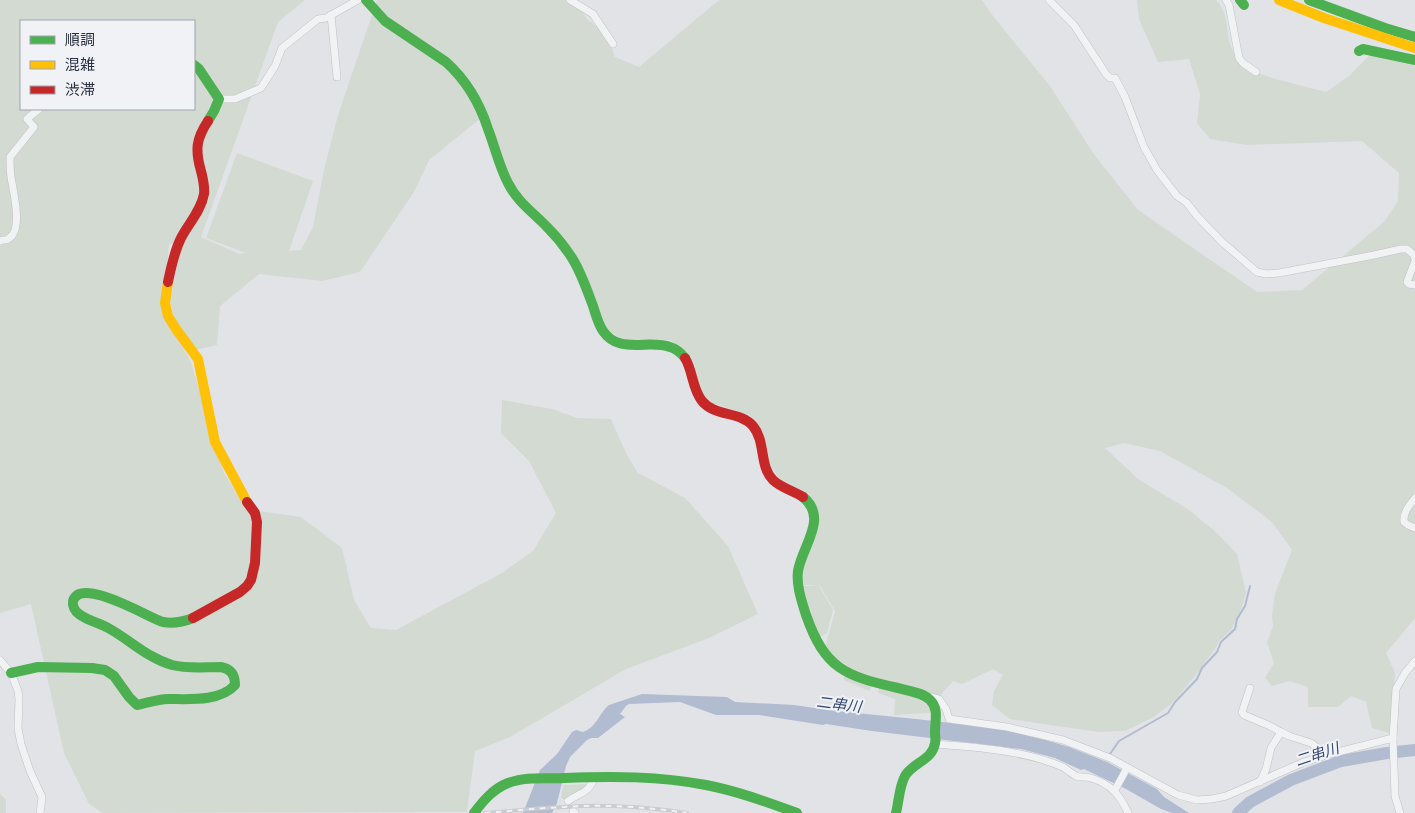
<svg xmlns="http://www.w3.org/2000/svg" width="1415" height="813" viewBox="0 0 1415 813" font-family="'Asap Condensed','Noto Sans JP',sans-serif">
	<rect width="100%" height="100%" fill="#e2e3e7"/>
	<!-- green -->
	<g fill="#d2dad2" fill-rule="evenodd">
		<path d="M0 0H305L278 22 201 237 239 254 246 253 206 238 237 153 313 181 289 251 301 250 313 227 324 170 338 115 377 0H576L587 19 607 35 615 57 639 67 719 0H982L993 16 1050 86 1093 153 1138 210 1257 292 1302 290 1384 222 1398 201 1399 173 1362 141 1246 145 1210 139 1197 123 1200 94 1189 59 1158 62 1139 19 1137 0H1215C1228 9 1226 30 1230 44 1232 52 1239 61 1244 68L1272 78 1326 92 1350 75 1370 55 1415 66V618L1386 653 1395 673 1389 733 1372 728 1366 702 1351 696 1338 707H1308V687L1290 681 1272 686 1265 678 1274 663 1267 642 1273 626 1272 616 1275 593 1292 550 1272 522 1227 488 1160 451 1124 443 1105 448 1138 479 1189 510 1217 533 1237 554 1246 593 1241 609 1231 630 1220 640 1215 649 1195 676 1173 702 1154 717 1125 731 1099 732 1010 719 992 705 994 691 1003 675 993 669 962 684 953 681 940 696 872 679 836 662 825 647 835 611 820 586 804 585 801 572 819 513 809 497 781 481 770 465 761 431 751 416 712 403 699 390 675 344 670 340 632 343 609 332 602 321 578 262 518 193 502 161 486 114 429 160 414 192 360 272 322 281 259 274 220 306 217 345 196 350 175 323 170 301 182 242 169 244 163 312 191 362 224 473 246 509 301 517 342 548 354 600 371 628 396 630 502 573 533 551 556 513 529 461 501 433 502 400 552 409 577 418 611 419 626 453 638 473 685 498 728 546 758 614 709 638 626 669 510 737 475 751 467 812 103 813 89 804 64 753 31 604 0 613ZM21 21H194V109H21Z"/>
		<path d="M803 586H819L833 610 827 633 820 637 814 626Z"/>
		<path d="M844 674 872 686 869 691 844 680Z"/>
		<path d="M879 687C894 692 923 696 932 710L929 713 894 715 895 699 878 693Z"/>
		<path d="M590 784 566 800 561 798 563 785Z"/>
		<path d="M0 794 6 800V813H0Z"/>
	</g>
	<!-- water -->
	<path fill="#b1bcd1" d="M642 694 727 697 735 702 794 705 836 711 916 719 1002 729 1029 735 1069 747 1107 762 1157 789 1164 797 1189 813H1172L1161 809 1126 789 1084 769 1081 770 1055 758 1021 749 872 731 826 724 823 725 759 715H716L680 702 629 704 626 706 620 714 625 717 598 738H591L587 740 570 757 566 766 557 803 552 813H523L540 770 557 754 572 732 576 730 583 732C597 727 599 713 609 705Z"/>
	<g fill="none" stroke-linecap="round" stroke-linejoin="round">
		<!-- stream -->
		<path stroke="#b1bcd1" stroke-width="2" d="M1110 754 1119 741 1168 713 1175 702 1197 679 1202 668 1217 652 1221 642 1235 629 1237 619 1245 606 1250 586"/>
		<!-- river -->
		<path stroke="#b1bcd1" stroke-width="12" d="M1238 813 1250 802 1291 780 1341 761 1387 753 1415 750"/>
		<!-- street casing -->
		<g stroke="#c0c1c5" stroke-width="8">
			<g id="street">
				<path d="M570 0 593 14 613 44"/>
				<path d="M1049 0 1074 25 1106 74 1110 78H1115L1125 97 1144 147 1157 170 1177 196 1187 203 1197 216 1222 242 1257 272 1266 274 1279 273 1374 255 1401 249H1407L1414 255 1415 259"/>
				<path d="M1226 0 1229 5 1239 58 1243 63 1256 72"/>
				<path d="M331 15 337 77"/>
				<path d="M219 99H235L261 88 275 66 282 48 318 19 326 18 358 0"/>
				<path d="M0 241C1 240 7 240 8 239 24 231 13 191 11 177 10 171 10 164 10 157L34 127 27 119 39 109"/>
				<path d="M1415 261 1407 282 1409 284 1415 285"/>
				<path d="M1415 498C1409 506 1403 512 1404 522L1408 525 1415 528"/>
				<path d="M0 660 11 673 18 691 19 699 18 728 21 744 30 771 42 797 40 813"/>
				<path d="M1250 688 1242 712 1244 715 1268 725 1281 732 1271 748 1266 769 1260 782"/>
				<path d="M928 698 932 697 939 699 946 709 949 719 1007 727 1063 740 1110 758 1178 795 1197 800 1212 799 1226 796 1304 762 1330 754 1393 738"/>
				<path d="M1281 732 1289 736 1311 743 1327 755"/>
				<path d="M935 744C977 747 1023 750 1063 767 1067 770 1071 773 1076 776 1080 778 1085 776 1091 778 1111 784 1120 795 1128 813"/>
				<path d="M1115 790 1127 768"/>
				<path d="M568 801C582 791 587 795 595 777"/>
				<path d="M573 811 575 813"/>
				<path d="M1400 813 1395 796 1393 738 1396 689 1405 673 1415 661"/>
			</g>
		</g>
		<!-- street -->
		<use href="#street" stroke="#f1f2f4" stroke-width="7"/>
		<!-- fast -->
		<g stroke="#4caf50" stroke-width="10">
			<path d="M366 0 385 21 446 62C466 80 480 104 488 129 495 147 499 166 508 183 518 203 533 212 548 228 557 237 565 247 572 258 581 272 587 290 593 306 596 315 598 324 603 331 619 355 648 339 670 347 677 349 681 353 685 358"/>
			<path d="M1240 0 1244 5"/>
			<path d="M1309 0 1385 28 1415 37"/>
			<path d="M1359 51 1363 49 1415 60"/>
			<path d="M194 65 199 69 219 99 214 111 208 121"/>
			<path d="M803 497C829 518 802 546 798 571 796 585 802 602 806 615 825 669 845 676 898 688 908 691 922 692 930 700 939 708 935 721 935 732 935 736 936 740 935 743 933 760 912 763 905 776 899 787 899 801 896 813"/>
			<path d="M11 673 38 667 92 668 105 670 114 676 129 697 137 705C147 703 158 699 168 699 188 699 220 702 235 685 235 675 231 669 221 667 204 667 188 669 172 665 148 658 131 641 110 629 100 623 88 621 79 614 75 611 72 606 73 601 81 576 149 618 163 622 174 624 183 622 193 618"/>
			<path d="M474 813C483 801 493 789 508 783 526 776 546 779 565 778 612 776 659 776 706 785 737 791 767 802 797 813"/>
		</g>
		<!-- slow -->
		<g stroke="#ffc107" stroke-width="10">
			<path d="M1279 0 1324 18 1415 48"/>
			<path d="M168 282 165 303 168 316 176 329 198 359 215 442 247 502"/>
		</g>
		<!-- jam -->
		<g stroke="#c62828" stroke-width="10">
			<path d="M168 282C171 268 174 252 181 238 188 224 201 211 204 194 205 186 203 179 201 171 195 150 196 139 208 121"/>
			<path d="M685 358C693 371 692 389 702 401 715 417 740 411 753 426 766 442 759 466 773 480 781 488 794 491 803 497"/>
			<path d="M193 618 240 592 247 586 251 580 255 563 257 522 255 513 247 502"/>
		</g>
		<!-- rail casing -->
		<g stroke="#cbcccf" stroke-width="4">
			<path id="rail" d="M485 813C511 811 538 808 565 807 605 804 647 807 687 813"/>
		</g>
		<!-- rail -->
		<use href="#rail" stroke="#f0f2f6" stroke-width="2" stroke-dasharray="5.5" stroke-linecap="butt"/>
	</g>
	<g text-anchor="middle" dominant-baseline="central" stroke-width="4" stroke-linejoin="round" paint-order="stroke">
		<!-- water labels -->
		<g font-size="15" font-style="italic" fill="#344972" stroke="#f0f2f6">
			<text transform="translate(839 704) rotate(7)">二串川</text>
			<text transform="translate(1317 754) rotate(-18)">二串川</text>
		</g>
	</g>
	<!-- legend -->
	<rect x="20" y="20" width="175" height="90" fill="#f0f2f6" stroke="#a0a4ad"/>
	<rect x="30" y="36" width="25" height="8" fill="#4caf50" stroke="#a0a4ad"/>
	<text x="65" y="45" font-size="15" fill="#292f40">順調</text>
	<rect x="30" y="61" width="25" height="8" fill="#ffc107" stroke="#a0a4ad"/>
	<text x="65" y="70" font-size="15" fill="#292f40">混雑</text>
	<rect x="30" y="86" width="25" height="8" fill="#c62828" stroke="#a0a4ad"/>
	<text x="65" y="95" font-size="15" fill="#292f40">渋滞</text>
</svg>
